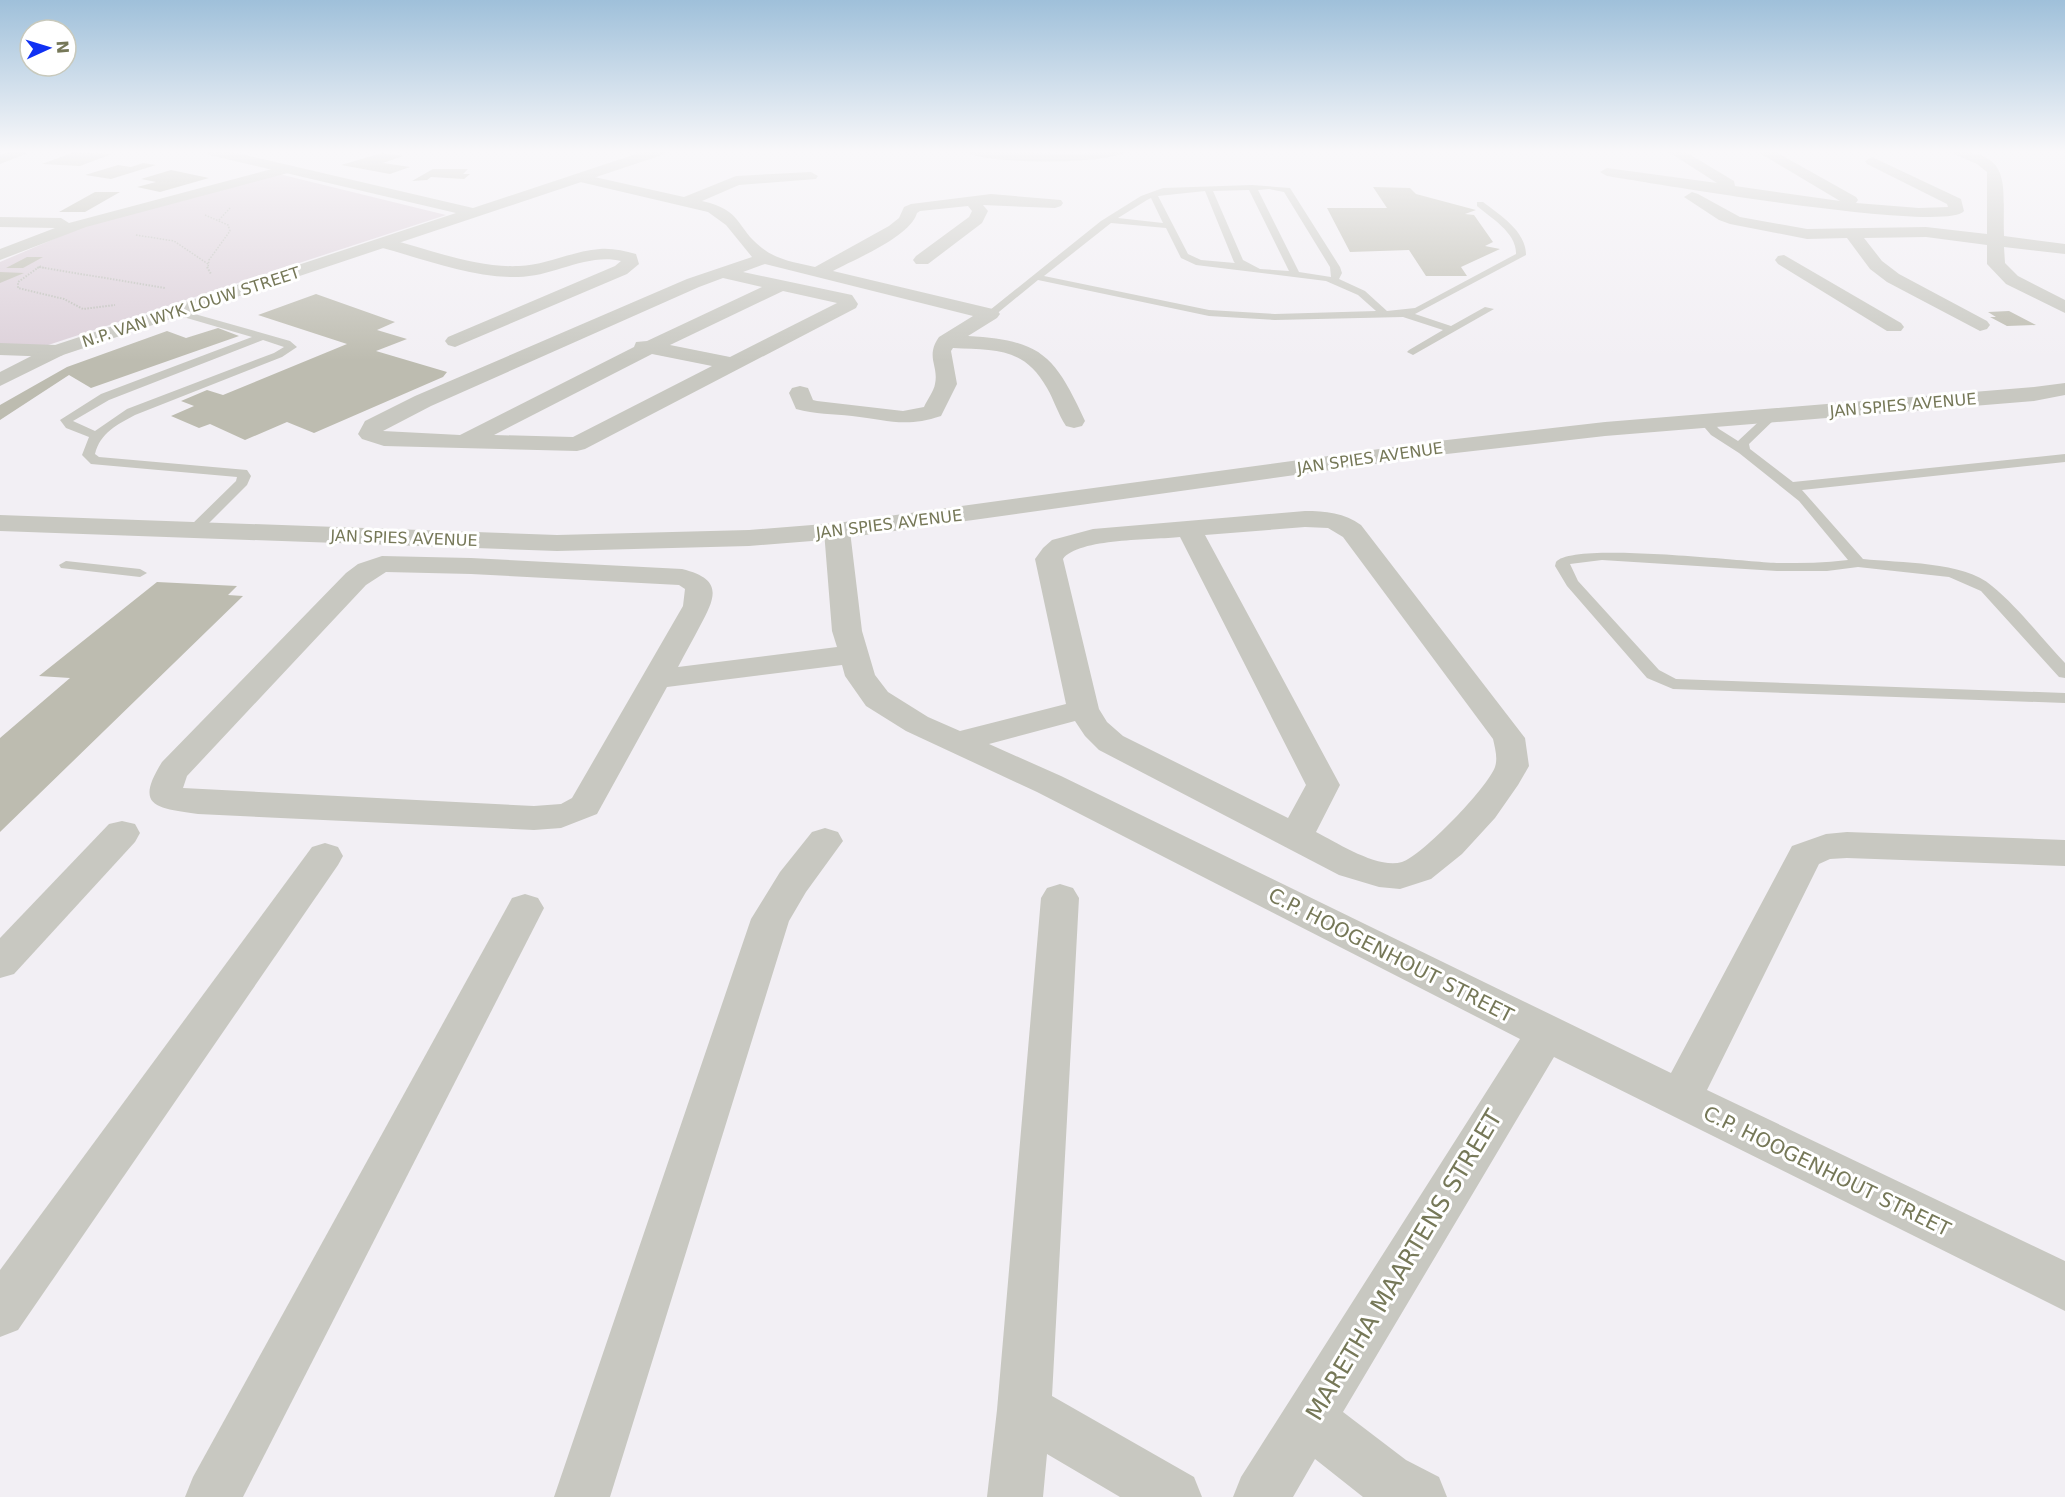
<svg xmlns="http://www.w3.org/2000/svg" width="2065" height="1497" viewBox="0 0 2065 1497" font-family="'DejaVu Sans',sans-serif">
	<rect width="100%" height="100%" fill="#f2eff4"/>
	<!-- green -->
	<path fill="#dcd0d9" d="M279 174 446 215 42 347 0 345V262L82 227Z"/>
	<!-- building -->
	<g fill="#bdbcb0">
		<path d="M9 151H27L23 153H28L0 164V155Z"/>
		<path d="M74 152 112 154 80 166 42 164Z"/>
		<path d="M382 153 403 156 383 163 410 167 390 174 341 165Z"/>
		<path d="M143 163 156 165 111 179 85 175 118 165 131 167Z"/>
		<path d="M433 169H468L463 174H470L464 179 431 177 427 180 412 181Z"/>
		<path d="M171 170 209 178 160 192 137 187 156 182 141 179Z"/>
		<path d="M1373 187 1410 188 1416 194 1476 210 1465 214 1474 215 1493 242 1485 246 1500 249 1461 267 1467 276H1426L1409 250 1350 252 1327 208H1387Z"/>
		<path d="M95 192H120L85 212H59Z"/>
		<path d="M27 257H43L23 268H6Z"/>
		<path d="M0 272 24 273 0 283Z"/>
		<path d="M316 294 395 322 377 330 407 339 376 351 447 372 443 377 314 433 287 422 245 440 210 424 199 428 171 416 194 406 181 401 207 390 223 395 347 344 258 315Z"/>
		<path d="M2009 311 2036 325 2007 326 1990 317H1996L1988 312Z"/>
		<path d="M218 328 239 336 91 388 69 375 0 420V405L67 367 167 331 186 338Z"/>
		<path d="M157 582 237 586 228 595 243 596 0 832V738L70 678 39 676Z"/>
	</g>
	<g fill="none" stroke-linecap="round" stroke-linejoin="round">
		<!-- path-far1 -->
		<g stroke="#bdbeb8" stroke-width="1.5" stroke-dasharray="1.5 1.5" stroke-linecap="butt">
			<path d="M205 215 228 225 230 231 209 260 208 268"/>
			<path d="M219 220 230 208"/>
			<path d="M136 235 174 241 208 264"/>
			<path d="M41 266 39 267 46 268"/>
			<path d="M37 268 39 267"/>
		</g>
		<!-- path -->
		<g stroke="#bdbeb8" stroke-width="2" stroke-dasharray="1.5 1.5" stroke-linecap="butt">
			<path d="M39 267 165 288"/>
			<path d="M39 267 18 282V288L64 299 83 309 115 305"/>
			<path d="M207 267 211 274"/>
		</g>
		<!-- service -->
		<g fill="#c8c8c1" fill-rule="evenodd">
			<path d="M1252 185 1290 188 1340 267 1342 273 1339 279 1365 291 1387 311 1415 308 1516 254C1517 233 1491 218 1477 206V202H1483C1500 215 1526 231 1526 255L1415 314 1451 326 1485 307 1494 309 1413 355 1407 352 1409 350 1443 330 1403 317 1275 320 1209 316 1038 280 994 316 985 314 1101 221 1141 196 1163 188ZM1269 189 1284 192 1330 267 1331 277 1299 272 1258 190ZM1249 190 1289 271 1260 269 1243 260 1213 191ZM1205 191 1234 262 1235 263 1201 260 1188 254 1158 196ZM1151 198 1163 223 1118 218 1147 200ZM1111 223 1166 228 1181 258 1196 265 1326 281 1358 295 1376 311 1275 314 1209 310 1044 276Z"/>
			<path d="M177 309 290 341 297 347 282 357 135 415C118 424 100 433 95 454L99 457 247 470 251 476 247 485 198 534H188L186 531 188 528 236 481 237 477 91 464 82 455 89 437 66 428 60 420 101 394 252 337 173 314 172 312ZM263 340 284 347 274 353 127 409 95 431 73 421 109 400Z"/>
			<path d="M1772 412 1778 416 1749 444 1750 449 1793 482 2065 454V462L1802 490 1863 559C1899 563 1964 561 1992 586 2019 608 2041 638 2065 663V678L2059 677 1981 591 1949 577 1858 567 1827 571H1777L1602 560 1570 564 1578 581 1659 670 1676 679 2065 693V703L1673 689 1647 678 1567 586 1555 566 1556 562C1572 541 1744 562 1779 563 1802 563 1825 563 1848 560L1799 501 1739 453 1711 435 1699 421 1701 418H1709L1719 429 1738 441 1768 413Z"/>
			<path d="M66 561 140 569 147 573 140 577 61 568 59 565Z"/>
		</g>
		<!-- minor -->
		<g fill="#c8c8c1" fill-rule="evenodd">
			<path d="M965 151 1073 154 1126 151C1112 165 979 165 965 151Z"/>
			<path d="M1667 151H1684L1734 181 1735 186 1840 201 1756 151H1774L1856 197 1858 200 1856 203 1919 208 1948 207 1947 204 1867 164 1865 161 1872 157 1961 199 1964 211C1946 234 1651 183 1607 176L1600 172 1607 168 1717 183Z"/>
			<path d="M1947 151C2015 151 2002 183 2004 236L2065 244V254L2004 247 2005 263 2018 276 2065 300V313L2006 284 1987 264V245L1926 237 1864 238 1882 261 1899 274 1987 321 1990 325 1987 329 1980 331 1887 282 1870 269 1847 238 1807 239 1730 224 1719 220 1684 197 1692 192 1698 194 1740 217 1807 229 1926 227 1987 234V172L1977 164Z"/>
			<path d="M283 166 290 170 288 173 86 227 0 260V249L55 228 0 227V217L61 218 69 223Z"/>
			<path d="M811 172 818 176 816 179 739 185 702 201C743 210 735 227 762 248 777 260 797 263 815 267L889 226 899 218 904 207 911 204 991 194 1061 200 1063 203 1061 206 1055 208 983 205 988 211 982 223 928 264H916L913 260 916 256 969 217 972 211 968 206 920 211 917 213C910 237 855 259 833 271L997 310 1000 314 997 318 968 336C1042 340 1055 356 1085 421L1082 426 1074 428 1066 426C1058 414 1054 400 1047 388 1024 347 995 350 953 348L951 351 957 384 941 416C906 428 887 420 852 416 833 414 815 414 796 409L789 393 792 388 800 386 808 388 813 400 817 401 903 411 924 407C927 400 934 391 935 384 939 365 925 357 939 337L973 316 765 264 743 272 852 295 858 304 856 308 585 449 577 451 384 446 362 439 358 434 365 421 415 396 687 279 752 257 726 225 708 212 576 181 574 178 576 175 581 174 684 197 736 176ZM723 278 762 287 647 341 636 342 634 347 460 435 383 431 431 406 699 287ZM783 291 837 303 730 357 670 345ZM652 354 712 366 573 437 494 435Z"/>
			<path d="M385 238C429 249 474 268 519 266 547 265 572 251 600 249 612 248 624 251 636 254L639 264 627 274 455 347 448 345 445 341 448 337 615 266 621 261C586 253 553 277 518 277 471 278 424 259 379 247L376 243 379 239Z"/>
			<path d="M1784 255 1901 323 1904 327 1901 331H1887L1778 264 1775 260 1778 256Z"/>
			<path d="M0 343 56 345 63 347 66 351 63 355 56 357 0 355Z"/>
			<path d="M1305 511C1325 511 1345 513 1361 525L1525 738 1529 766 1518 785 1495 818 1462 854 1431 879 1400 889 1379 887 1339 875 1099 750 1085 736 1075 721 989 744 1061 776 1671 1073 1792 846 1826 834 1847 832 2065 840V866L1847 858 1830 859 1819 864 1707 1090 2065 1261V1311L1554 1057 1343 1412 1406 1460 1439 1477 1447 1497H1363L1315 1459 1293 1497H1233L1241 1477 1520 1039 1037 792 906 731 866 706 845 676 842 665 667 687 597 814 561 828 534 830 198 814C156 808 134 807 162 762L346 573 358 564 382 556 471 558 682 569C722 579 717 595 700 626 693 640 685 653 678 667L837 647 832 631 824 531 828 525 837 523 846 525 850 531 862 631 875 675 888 692 928 717 960 731 1066 704 1035 559 1043 548 1052 540 1093 529ZM1305 527 1328 528 1343 537 1493 739C1495 748 1498 758 1495 767 1488 787 1422 856 1402 862 1377 869 1338 843 1316 832L1340 785 1205 535ZM1180 537 1306 785 1288 818 1123 736 1107 722 1099 709 1063 559C1078 538 1154 540 1180 537ZM386 572 471 574 679 585 685 589 683 606 572 798 561 804 534 806 183 788 187 776 366 585Z"/>
			<path d="M122 821 135 824 140 833 135 842 14 974 0 978V938L109 824Z"/>
			<path d="M825 828 838 832 843 841 806 892 789 921 610 1497H554L751 919 780 872 812 832Z"/>
			<path d="M325 843 338 847 343 856 338 865 18 1330 0 1337V1270L312 847Z"/>
			<path d="M1060 884 1073 888 1079 898 1052 1396 1194 1477 1202 1497H1120L1047 1454 1043 1497H987L997 1410 1041 898 1047 888Z"/>
			<path d="M525 894 538 898 544 908 243 1497H185L193 1477 512 898Z"/>
		</g>
		<!-- tertiary -->
		<g fill="#c8c8c1" fill-rule="evenodd">
			<path d="M202 151H228L473 208 645 151H667L665 154 63 355 0 386V372L49 347 456 213 209 155Z"/>
			<path d="M2065 383V395L2034 401 1605 436 1438 455 837 539 749 546 557 551 0 531V515L557 535 749 530 837 523 1438 441 1605 422 2034 387Z"/>
		</g>
	</g>
	<!-- sky -->
	<linearGradient id="sky" x2="0" y2="1"><stop stop-color="#9fc0da"/><stop offset="0.42" stop-color="#f9f8fa"/><stop offset="1" stop-color="#f9f8fa" stop-opacity="0"/></linearGradient>
	<rect width="2065" height="361" fill="url(#sky)"/>
	<g text-anchor="middle" dominant-baseline="central" stroke-width="6" stroke-linejoin="round" paint-order="stroke">
		<!-- far-street labels -->
		<g font-size="16" fill="#767858" stroke="#fff">
			<text transform="translate(191 307) rotate(-18)">N.P. VAN WYK LOUW STREET</text>
			<text transform="translate(1903 405) rotate(-5)">JAN SPIES AVENUE</text>
			<text transform="translate(1370 458) rotate(-8)">JAN SPIES AVENUE</text>
			<text transform="translate(889 524) rotate(-7)">JAN SPIES AVENUE</text>
			<text transform="translate(404 538) rotate(2)">JAN SPIES AVENUE</text>
		</g>
		<!-- street labels -->
		<g font-size="20" fill="#767858" stroke="#fff">
			<text transform="translate(1391 955) rotate(27)">C.P. HOOGENHOUT STREET</text>
			<text transform="translate(1827 1171) rotate(26)">C.P. HOOGENHOUT STREET</text>
		</g>
		<!-- near-street labels -->
		<g font-size="24" fill="#767858" stroke="#fff">
			<text transform="translate(1404 1265) rotate(-59)">MARETHA MAARTENS STREET</text>
		</g>
	</g>
	<!-- north arrow -->
	<g transform="translate(48 48) rotate(86)"><circle r="28" fill="#ffffff" stroke="#c8c9bc" stroke-width="1.5"/>
	<path d="M0-4.5L10 22L0 15L-10 22Z" fill="#1031f3"/>
	<text y="-9" font-size="16" font-weight="bold" text-anchor="middle" fill="#767858">N</text>
	</g>
</svg>
